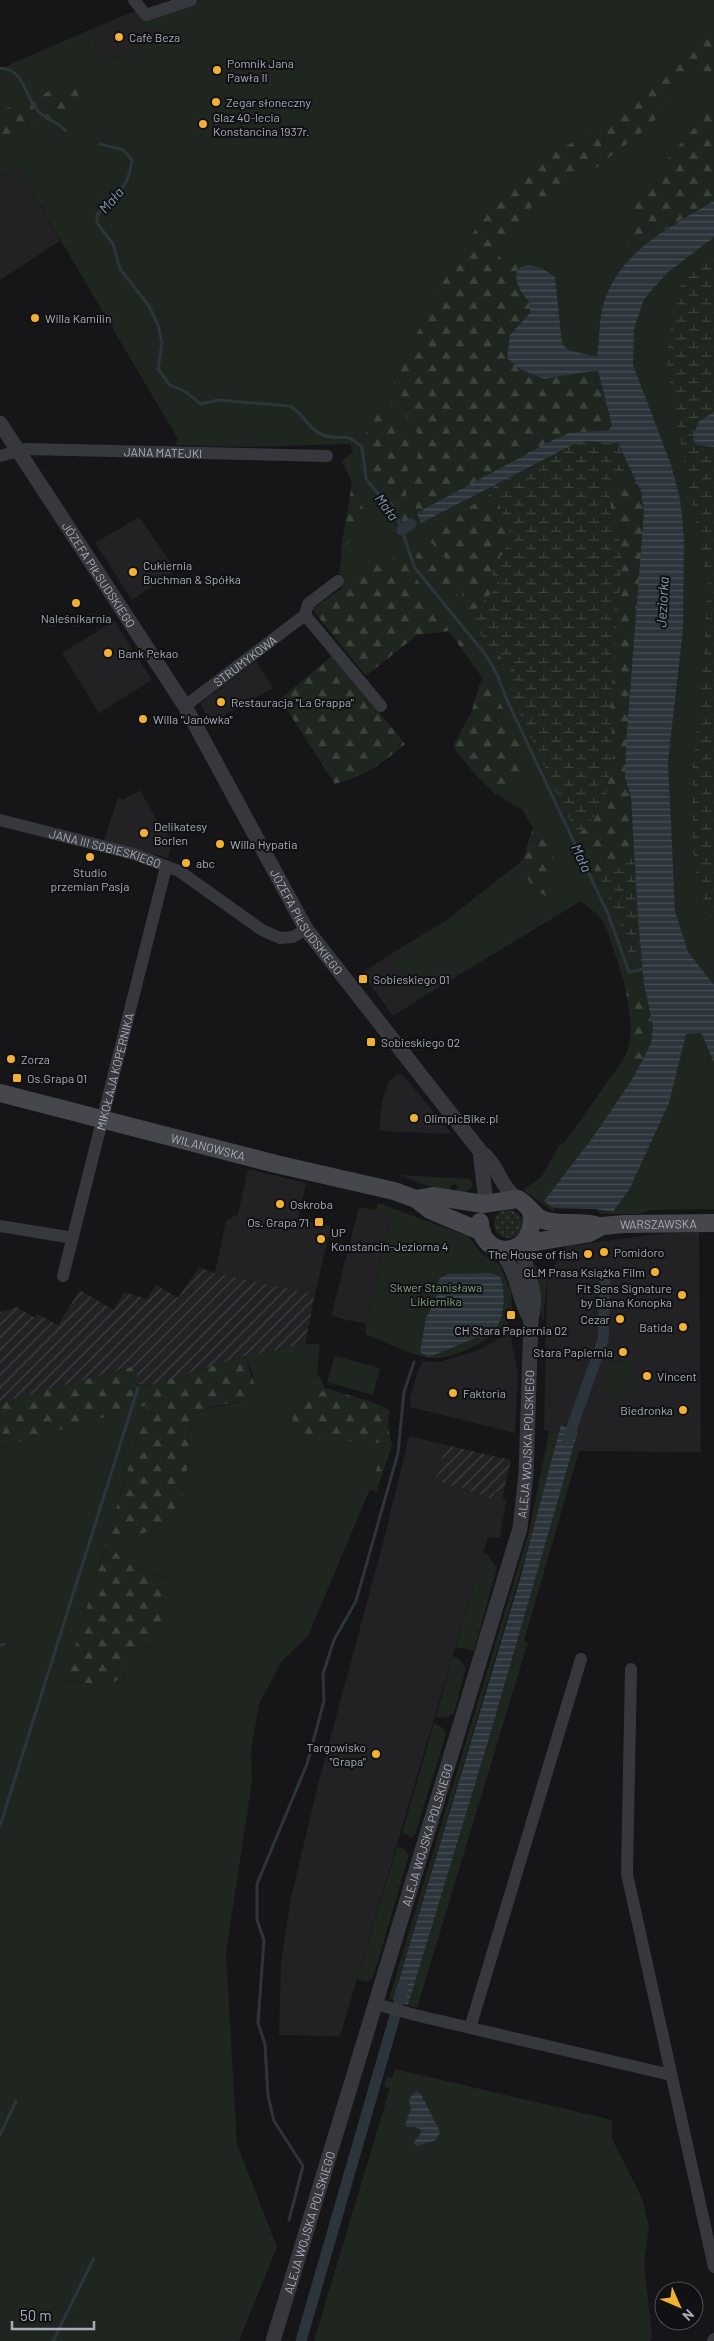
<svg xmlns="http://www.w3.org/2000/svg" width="714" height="2341" viewBox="0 0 714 2341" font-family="Barlow,sans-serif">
	<defs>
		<pattern id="industrial-furrows" width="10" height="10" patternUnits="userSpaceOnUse" patternTransform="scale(1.25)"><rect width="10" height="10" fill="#222225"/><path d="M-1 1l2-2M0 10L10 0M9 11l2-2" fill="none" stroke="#3f3f43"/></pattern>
		<pattern id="forest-firs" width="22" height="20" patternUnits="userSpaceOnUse" patternTransform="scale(1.25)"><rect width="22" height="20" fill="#1e261f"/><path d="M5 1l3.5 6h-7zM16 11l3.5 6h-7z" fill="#3c433d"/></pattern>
		<pattern id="wetland-marsh" width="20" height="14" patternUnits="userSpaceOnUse" patternTransform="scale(1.25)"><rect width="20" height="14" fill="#1e261f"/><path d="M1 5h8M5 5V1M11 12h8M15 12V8" fill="none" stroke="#3c433d"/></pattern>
		<pattern id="garden-dots" width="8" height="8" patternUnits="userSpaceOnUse" patternTransform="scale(1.25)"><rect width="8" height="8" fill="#1e261f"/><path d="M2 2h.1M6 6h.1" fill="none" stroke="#3c433d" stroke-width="1.8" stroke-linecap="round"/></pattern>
		<pattern id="water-rules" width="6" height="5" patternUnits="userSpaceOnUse" patternTransform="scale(1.25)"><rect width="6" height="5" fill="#2c353c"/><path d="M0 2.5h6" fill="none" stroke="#485056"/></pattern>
	</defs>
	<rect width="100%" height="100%" fill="#161618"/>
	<!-- built -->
	<g fill="#222225">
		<path d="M135 11 160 40 102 61 89 30Z"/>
		<path d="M19 170 60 241 0 280V176Z"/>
		<path d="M139 517 176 570 132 600 95 543Z"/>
		<path d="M114 621 152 680 99 713 62 653Z"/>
		<path d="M256 661 273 688 211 723 200 703Z"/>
		<path d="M140 790 161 828 173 839 168 858 104 841 118 797 123 800Z"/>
		<path d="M389 955 421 998 393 1016 362 973Z"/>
		<path d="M398 1073 403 1075 452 1134 379 1131 382 1101 386 1090 388 1083Z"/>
		<path d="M248 1169 306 1183 298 1218 331 1226 315 1294 215 1273 226 1221 238 1214Z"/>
		<path d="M359 1207 392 1214 366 1324 331 1316Z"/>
		<path d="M699 1232 701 1452 576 1451 584 1433 562 1425 559 1434 544 1430 547 1278 566 1246 657 1234Z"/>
		<path d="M511 1331 512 1345 518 1375 515 1433 410 1407V1399L417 1373 423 1361 439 1362 479 1350Z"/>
		<path d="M409 1436 446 1445 435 1480 492 1499 496 1491 504 1489 503 1499 506 1500 500 1538 488 1537 340 2036 279 2035 281 1962 291 1898 318 1784 385 1535Z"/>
	</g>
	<!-- industrial -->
	<g fill="url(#industrial-furrows)">
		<path d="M199 1267 215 1273 315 1294 305 1344 245 1356 144 1387 131 1367 0 1403V1312L17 1307 35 1318 37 1314 58 1325 80 1290 114 1310 124 1292 147 1299 156 1285 178 1298Z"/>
		<path d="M446 1445 511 1460 504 1489H501L500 1492 496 1491 492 1499 435 1480Z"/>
	</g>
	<!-- green -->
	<g fill="#1e261f">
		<path d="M201 0H714V1209L652 1210 639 1214H600L596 1209 554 1208V1212L523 1190 542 1176 560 1144 564 1143 625 1057C640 1028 623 977 613 948 610 940 608 929 603 922 598 914 588 907 581 901L421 998 389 955 445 921 523 860 533 828 521 808 520 809C488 790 475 776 453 746L471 713 483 679 449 631 417 635 342 596 339 573 352 483 342 461 353 452 350 444 248 447 175 445 178 439 19 170 0 176V69L89 30 102 61 159 40 144 21Z"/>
		<path d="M401 1175 470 1179 473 1184C470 1192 464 1193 456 1191L458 1186 453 1184 450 1187 451 1191 425 1185Z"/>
		<path d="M378 1203 468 1236 482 1254 500 1265 511 1292 512 1308 508 1313V1325C489 1339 455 1360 431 1358 415 1357 382 1341 366 1334V1324L392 1215 376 1211Z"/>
		<path d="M533 1264 542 1269 547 1277 543 1323Z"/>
		<path d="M305 1344H320L317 1372 325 1388 313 1401 385 1443 370 1489 308 1636 282 1661 259 1704 251 1751 252 1781 226 1953 237 2144 277 2247 239 2341H0V1447L147 1404 65 1681 107 1685 124 1677 132 1655 150 1644 164 1578C151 1573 119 1563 115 1549 114 1545 116 1540 116 1536 127 1535 140 1535 150 1531 195 1510 186 1460 190 1419L205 1409 241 1402 254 1378 245 1356Z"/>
		<path d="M335 1356 380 1368 373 1395 327 1382Z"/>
		<path d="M634 1360 636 1396H605L606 1377 609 1362Z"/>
		<path d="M578 1431 584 1433 577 1451H579L524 1641 528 1642 417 2008 408 2005 492 1728Z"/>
		<path d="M549 1432 559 1434 542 1501 393 2000 389 1999 529 1531Z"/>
		<path d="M483 1553 487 1554 497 1568 474 1651 456 1647Z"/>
		<path d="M453 1656 460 1660 466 1668 454 1713 446 1718 436 1717Z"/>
		<path d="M434 1723 443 1728 446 1734 415 1835 410 1838 408 1835 402 1833Z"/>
		<path d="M397 1847 404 1849 409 1855 373 1978 367 1982 357 1979Z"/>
		<path d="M395 2069 612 2120V2139L642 2198 649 2227 644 2263 652 2338 650 2341H314L390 2088 384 2087 387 2076 392 2078Z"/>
	</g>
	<!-- forest -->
	<g fill="url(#forest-firs)">
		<path d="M714 22V72L698 71 685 80 669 97 655 120 642 132 597 167 534 204 501 242 497 255 505 261 521 266 515 276 524 297 531 304 530 313 525 320 544 379 598 370 613 430 569 433 553 440 417 513 413 492 419 442 417 432 405 415 387 399C421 324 460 233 521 176 545 154 582 140 607 120 645 90 679 54 714 22Z"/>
		<path d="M75 81 78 95 73 114 60 123 45 119 6 147 0 148V111Z"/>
		<path d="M714 104V201C685 218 653 232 632 258 630 251 627 242 627 235 629 192 689 138 714 104Z"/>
		<path d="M382 407 398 420 410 436 406 496 409 520 402 523 395 508 373 481 371 458 363 438Z"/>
		<path d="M632 471 641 491 644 511 625 777 631 797 635 847 601 881 577 836 595 816 605 797 614 752 610 716 611 509 609 488Z"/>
		<path d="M352 483 366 516 340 555Z"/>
		<path d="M495 492C507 526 517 536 493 568L500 584 472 614 464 600 453 567 430 541 467 508Z"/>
		<path d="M426 544 451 573 461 608 456 613 419 570 414 550Z"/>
		<path d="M403 555 430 603 438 607 473 647 465 654 449 631 417 635 366 676 312 609 379 563Z"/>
		<path d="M493 650 515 671 511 678 510 692 504 675 489 653Z"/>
		<path d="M333 655 405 744C380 765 367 775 335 784L280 699Z"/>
		<path d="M483 679 494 689 528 764 496 795 473 772 453 746 471 713 480 683Z"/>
		<path d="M533 828 551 835 555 866 549 880 553 888 550 897C534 893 522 876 524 859 525 849 530 838 533 828Z"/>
		<path d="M625 983 632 986 644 984C651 1016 658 1030 642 1061L625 1057C636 1035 628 1007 625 983Z"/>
		<path d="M245 1356 256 1389C243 1409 222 1400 204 1410 199 1412 195 1416 190 1419 186 1460 195 1510 150 1531 140 1535 127 1535 116 1537 116 1540 115 1546 115 1549 119 1563 151 1573 164 1578L167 1598 165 1618 150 1644 132 1655 124 1677 107 1685 65 1681 147 1405 0 1447V1403L131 1367 144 1387Z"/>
		<path d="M325 1388 372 1402 389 1410 388 1428 392 1445 376 1492 370 1489 385 1443 296 1438 290 1406 313 1401Z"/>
	</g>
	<!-- wetland -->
	<g fill="url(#wetland-marsh)">
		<path d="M714 255V412L697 445 714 447V925L697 884 693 849V766L703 668 708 586 667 368 671 318 681 285 688 276Z"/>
		<path d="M587 441 618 443 632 471 609 488 611 509 622 553 610 716 614 752 605 797 595 816 577 836 510 692 511 678 515 671 493 650 468 618 500 584 492 573 504 554 510 535 493 486 572 445Z"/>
		<path d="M635 847 642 965 635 967 629 956 619 920 601 881Z"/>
	</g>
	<!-- garden -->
	<circle fill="url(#garden-dots)" cx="508" cy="1224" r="14"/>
	<!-- water -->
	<g fill="url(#water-rules)">
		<path d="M714 201V237L668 272 644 299 634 329 633 365 671 465 680 499 684 537 683 629 668 761 675 911 688 952 714 985V1062L701 1033 686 1034 669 1103 630 1188 613 1212 596 1209 554 1208 544 1201 591 1140 631 1081 651 1044 653 1026 644 984 638 918 631 797 625 777 626 745 644 511 641 491 618 443 587 441 572 445 421 523 417 513 553 440 569 433 613 430 598 370 544 379 520 369 507 358 510 335 530 313 531 303C500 273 522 251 555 277L562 344 568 350 597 357C599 343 599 329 601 315 611 256 668 228 714 201Z"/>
		<path d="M714 412V447L697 445 693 439 698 422Z"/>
		<path d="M491 1273 500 1277C506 1291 505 1318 495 1330L429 1357 420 1352 426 1318 436 1299 439 1279 448 1274Z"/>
		<path d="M561 1425 578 1431 492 1728 408 2005 393 2000 520 1579Z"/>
		<path d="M416 2091 421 2094 440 2132 436 2140 417 2146 413 2143 421 2133V2130L416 2127H407L405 2124 411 2109 409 2099Z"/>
	</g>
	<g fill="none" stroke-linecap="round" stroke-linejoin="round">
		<!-- stream -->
		<g stroke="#2c353c" stroke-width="3">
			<path d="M0 68C25 69 24 95 37 110 45 119 58 122 66 131"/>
			<path d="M100 144 123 150 132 160C129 187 116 196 97 215V223L113 244 120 269 149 306 158 325 162 343 158 369 170 385 186 392 201 404 218 400 290 406C303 413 310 432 326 436 346 441 342 430 362 447L366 479 397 517 415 568 485 654 497 674 506 698 608 914 629 972 644 969"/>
			<path d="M0 1645 4 1644"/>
			<path d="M0 1826 138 1388"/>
			<path d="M0 2135 16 2101"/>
			<path d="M289 2220 303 2166 274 2121 268 2096 265 2044 258 2023 264 1940 257 1920V1884L307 1764 324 1701 323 1674 334 1640 356 1601 398 1453 404 1392 414 1362"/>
			<path d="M53 2341 94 2258"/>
		</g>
		<!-- canal -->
		<g stroke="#2c353c" stroke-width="11">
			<path d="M402 530 411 524"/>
			<path d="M567 1441 603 1340 605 1282"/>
			<path d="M301 2341 403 1988"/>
		</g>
		<!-- minor -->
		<g stroke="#37383d" stroke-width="12">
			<path d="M134 0 146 15 191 0"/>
			<path id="s1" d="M0 456 26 449 327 456"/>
			<path d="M305 615 381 706"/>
			<path id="s2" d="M185 706 305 615 308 604 338 581"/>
			<path id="s3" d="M0 820 134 854 179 871 262 930 280 938 293 937 306 929"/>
			<path d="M0 1226 73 1238"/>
			<path id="s4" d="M63 1276 166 867"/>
			<path d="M631 1669 627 1874 714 2267"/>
			<path d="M376 2004 415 2015 671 2075"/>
			<path d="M470 2028 581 1659"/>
			<path d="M713 2341 714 2339"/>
		</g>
		<!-- tertiary -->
		<g stroke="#37383d" stroke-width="15">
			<path id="s5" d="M0 423 185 706 306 929 480 1151C499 1165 500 1188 518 1199"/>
			<path d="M480 1151 486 1203"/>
			<path d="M497 1249C519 1267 516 1297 531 1320"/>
			<path id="s6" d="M273 2341 520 1528 526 1474 531 1320C540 1288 523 1274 523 1244"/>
		</g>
		<!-- secondary -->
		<g stroke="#45474d" stroke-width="18">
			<path id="s7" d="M0 1093 276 1164 394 1191 416 1199 430 1210 482 1232"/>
			<path d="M416 1199 433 1196 483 1204"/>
			<path d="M483 1204 518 1199C528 1204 532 1215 543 1220 561 1226 581 1220 599 1226"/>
			<path d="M480 1222C481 1262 539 1259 531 1210"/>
			<path id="s8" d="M523 1244 589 1233 602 1226 624 1224 714 1223"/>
		</g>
	</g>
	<!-- markers -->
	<g fill="#f2b134" stroke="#111113" stroke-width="2">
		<circle cx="119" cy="37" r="5"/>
		<circle cx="217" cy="70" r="5"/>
		<circle cx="216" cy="102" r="5"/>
		<circle cx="203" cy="124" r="5"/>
		<circle cx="35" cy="318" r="5"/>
		<circle cx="133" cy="572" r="5"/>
		<circle cx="76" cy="603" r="5"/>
		<circle cx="108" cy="653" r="5"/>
		<circle cx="221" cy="702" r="5"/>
		<circle cx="143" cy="719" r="5"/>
		<circle cx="144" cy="833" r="5"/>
		<circle cx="220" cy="844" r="5"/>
		<circle cx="90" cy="857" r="5"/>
		<circle cx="186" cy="863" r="5"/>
		<rect x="358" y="974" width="10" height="10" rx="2.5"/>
		<rect x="366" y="1037" width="10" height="10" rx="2.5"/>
		<circle cx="11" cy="1059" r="5"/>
		<rect x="12" y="1073" width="10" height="10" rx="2.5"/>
		<circle cx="414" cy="1118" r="5"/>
		<circle cx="280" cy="1204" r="5"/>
		<rect x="314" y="1217" width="10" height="10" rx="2.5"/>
		<circle cx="321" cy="1239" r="5"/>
		<circle cx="604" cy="1252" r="5"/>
		<circle cx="588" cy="1254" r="5"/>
		<circle cx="655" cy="1272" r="5"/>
		<circle cx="682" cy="1295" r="5"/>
		<rect x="506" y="1310" width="10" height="10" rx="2.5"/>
		<circle cx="620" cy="1319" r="5"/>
		<circle cx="683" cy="1327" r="5"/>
		<circle cx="623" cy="1352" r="5"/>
		<circle cx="647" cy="1376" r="5"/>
		<circle cx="453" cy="1393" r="5"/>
		<circle cx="683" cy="1410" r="5"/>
		<circle cx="376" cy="1754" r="5"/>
	</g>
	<g text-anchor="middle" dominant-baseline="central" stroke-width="4" stroke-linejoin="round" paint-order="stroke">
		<!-- poi labels -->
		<g font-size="12" fill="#a8adb8" stroke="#111113" text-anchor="start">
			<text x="129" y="37">Cafè Beza</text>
			<text x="227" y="63">Pomnik Jana<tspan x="227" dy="14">Pawła II</tspan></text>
			<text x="226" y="102">Zegar słoneczny</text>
			<text x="213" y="117">Glaz 40-lecia<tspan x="213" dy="14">Konstancina 1937r.</tspan></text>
			<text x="45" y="318">Willa Kamilin</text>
			<text x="143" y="565">Cukiernia<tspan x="143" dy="14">Buchman &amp; Spółka</tspan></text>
			<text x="76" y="618" text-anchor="middle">Naleśnikarnia</text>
			<text x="118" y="653">Bank Pekao</text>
			<text x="231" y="702">Restauracja "La Grappa"</text>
			<text x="153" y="719">Willa "Janówka"</text>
			<text x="154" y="826">Delikatesy<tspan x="154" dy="14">Borlen</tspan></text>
			<text x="230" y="844">Willa Hypatia</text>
			<text x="196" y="863">abc</text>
			<text x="90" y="872" text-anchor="middle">Studio<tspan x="90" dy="14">przemian Pasja</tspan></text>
			<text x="373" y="979">Sobieskiego 01</text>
			<text x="381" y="1042">Sobieskiego 02</text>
			<text x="21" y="1059">Zorza</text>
			<text x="27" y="1078">Os.Grapa 01</text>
			<text x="424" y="1118">OlimpicBike.pl</text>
			<text x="290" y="1204">Oskroba</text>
			<text x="309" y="1222" text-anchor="end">Os. Grapa 71</text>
			<text x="331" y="1232">UP<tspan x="331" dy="14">Konstancin-Jeziorna 4</tspan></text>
			<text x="614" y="1252">Pomidoro</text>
			<text x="578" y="1254" text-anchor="end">The House of fish</text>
			<text x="645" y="1272" text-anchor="end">GLM Prasa Książka Film</text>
			<text x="672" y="1288" text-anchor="end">Fit Sens Signature<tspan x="672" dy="14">by Diana Konopka</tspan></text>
			<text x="610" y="1319" text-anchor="end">Cezar</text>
			<text x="673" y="1327" text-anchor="end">Batida</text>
			<text x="511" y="1330" text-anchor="middle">CH Stara Papiernia 02</text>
			<text x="613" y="1352" text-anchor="end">Stara Papiernia</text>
			<text x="657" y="1376">Vincent</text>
			<text x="463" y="1393">Faktoria</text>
			<text x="673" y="1410" text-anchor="end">Biedronka</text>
			<text x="366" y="1747" text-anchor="end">Targowisko<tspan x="366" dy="14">"Grapa"</tspan></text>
		</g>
		<!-- street labels -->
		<g font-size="12" fill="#a8adb8" stroke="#111113">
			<text stroke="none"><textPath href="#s1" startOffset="164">JANA MATEJKI</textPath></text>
			<text stroke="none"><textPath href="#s5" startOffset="181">JÓZEFA PIŁSUDSKIEGO</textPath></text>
			<text stroke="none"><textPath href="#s2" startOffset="75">STRUMYKOWA</textPath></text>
			<text stroke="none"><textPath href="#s3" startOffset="109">JANA III SOBIESKIEGO</textPath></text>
			<text stroke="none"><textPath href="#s5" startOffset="586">JÓZEFA PIŁSUDSKIEGO</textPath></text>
			<text stroke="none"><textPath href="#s4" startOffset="211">MIKOŁAJA KOPERNIKA</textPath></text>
			<text stroke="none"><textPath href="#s7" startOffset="215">WILANOWSKA</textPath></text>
			<text stroke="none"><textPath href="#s8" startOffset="138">WARSZAWSKA</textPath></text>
			<text stroke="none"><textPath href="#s6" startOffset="934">ALEJA WOJSKA POLSKIEGO</textPath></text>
			<text stroke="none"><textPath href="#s6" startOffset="529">ALEJA WOJSKA POLSKIEGO</textPath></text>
			<text stroke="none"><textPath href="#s6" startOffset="124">ALEJA WOJSKA POLSKIEGO</textPath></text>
		</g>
		<!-- park labels -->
		<g font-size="12" fill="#7fa381" stroke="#111113">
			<text x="436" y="1287">Skwer Stanisława<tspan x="436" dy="14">Likiernika</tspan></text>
		</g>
		<!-- water labels -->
		<g font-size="14" font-style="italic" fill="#7f9bb3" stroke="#111113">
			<text transform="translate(111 200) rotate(-49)">Mała</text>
			<text transform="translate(387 507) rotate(54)">Mała</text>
			<text transform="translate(662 602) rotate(-87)">Jeziorka</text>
			<text transform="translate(582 858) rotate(65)">Mała</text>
		</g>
	</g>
	<!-- north arrow -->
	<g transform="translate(679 2306) rotate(135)"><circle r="24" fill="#111113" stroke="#4d4f55"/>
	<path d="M0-4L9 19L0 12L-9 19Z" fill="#f2b134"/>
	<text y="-8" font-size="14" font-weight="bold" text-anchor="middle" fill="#a8adb8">N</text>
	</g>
	<!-- scale -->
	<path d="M12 2321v8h82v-8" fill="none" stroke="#a8adb8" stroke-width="2.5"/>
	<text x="20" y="2321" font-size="15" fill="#a8adb8" stroke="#111113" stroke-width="4" paint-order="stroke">50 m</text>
</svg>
